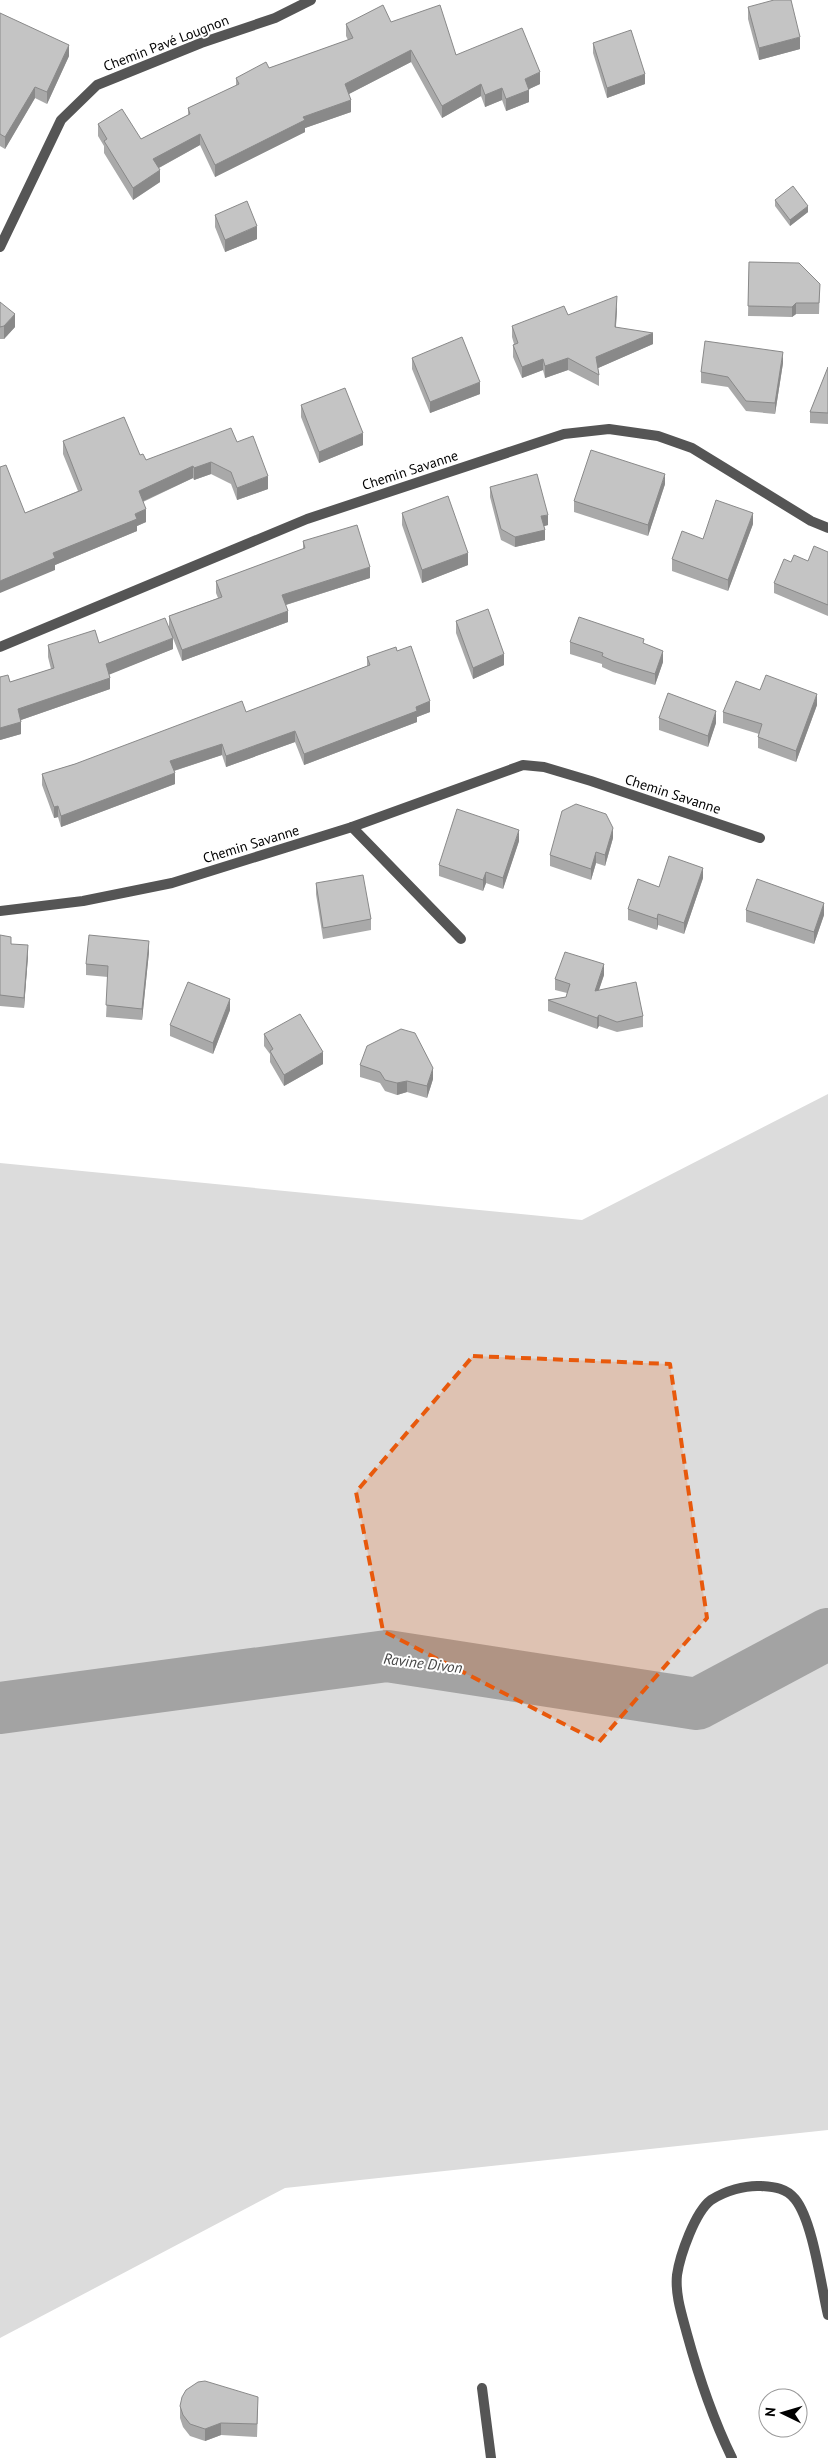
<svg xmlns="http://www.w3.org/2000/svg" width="828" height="2458" viewBox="0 0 828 2458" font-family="'PT Sans',sans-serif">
	<rect width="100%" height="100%" fill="#fff"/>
	<!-- green -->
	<path fill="#dcdcdc" d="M828 1094V2130L285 2188 0 2338V1163L582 1220Z"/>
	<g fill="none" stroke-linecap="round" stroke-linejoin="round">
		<!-- river -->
		<path stroke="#a3a3a3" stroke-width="52" d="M0 1708 387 1656 697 1704 828 1634"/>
		<!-- minor -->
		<g stroke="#555" stroke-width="10">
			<path d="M0 247 61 120 97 85 201 43 275 18 311 0"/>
			<path d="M0 647 307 519 564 434 609 429 658 436 692 448 811 521 828 528"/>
			<path d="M352 827 461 939"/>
			<path d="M0 911 83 901 172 883 352 827 523 765 544 767 591 781 760 838"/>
			<path d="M482 2388 491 2458"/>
			<path d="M732 2458C712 2417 699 2378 687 2334 682 2315 675 2295 677 2275 680 2255 695 2212 711 2200 725 2191 745 2185 761 2186 775 2187 786 2188 795 2199 813 2221 821 2286 828 2315"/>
		</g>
	</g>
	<!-- wall -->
	<g fill="#a9a9a9">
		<path d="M748 7 800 49 759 60 748 19Z"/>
		<path d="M0 13 69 56 47 104 35 98 5 149 0 146Z"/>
		<path d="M391 22 456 55 540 84 529 89V102L506 111 502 100 485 107 481 96 442 118 411 62 349 94 351 112 305 128V132L215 177 200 145 159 168 160 182 133 200 104 153V146L98 136V124L141 139 188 115V108L236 86V78L269 68 348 40 346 36V24Z"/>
		<path d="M593 43 645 84 607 98 593 53Z"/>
		<path d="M775 200 808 212 790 226 775 206Z"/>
		<path d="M215 215 257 239 225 252 215 227Z"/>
		<path d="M749 262 820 284 819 314H796L792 317 748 316Z"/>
		<path d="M0 302 15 327 4 339H0Z"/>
		<path d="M617 308 616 327 653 344 598 368 599 375V386L568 370 545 378 543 370 522 378 513 357V345L514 344 512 337V326L568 315Z"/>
		<path d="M412 358 480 394 430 413 412 369Z"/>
		<path d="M783 363 775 414 746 411 728 387 701 383V372Z"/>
		<path d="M828 367V424L810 423V412Z"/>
		<path d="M301 405 363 445 319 463 301 417Z"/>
		<path d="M63 441 140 455 146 460 237 442 268 489 237 500 231 484 211 474 194 480 193 478 143 502 146 522 137 526V531L55 565V570L25 513 78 491 63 454Z"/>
		<path d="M665 484 648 536 574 512V501Z"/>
		<path d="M490 487 548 525 544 526 545 540 515 547 501 540 490 497Z"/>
		<path d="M402 513 468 565 422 583 402 525Z"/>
		<path d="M753 524 728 591 672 571V559L703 539Z"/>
		<path d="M303 541 370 578 286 605 288 622 182 661 169 628V616L218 598 216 593V581L303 549Z"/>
		<path d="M828 552V616L774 593V583L791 562 808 561Z"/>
		<path d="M456 621 504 665 473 679 456 633Z"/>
		<path d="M570 642 644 644 663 662 655 685 613 672 602 667V664L570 654Z"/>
		<path d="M99 643 173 649 109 674 110 689 21 720V734L0 740V677L10 682 51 669 48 657V645Z"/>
		<path d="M397 651 430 712 417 717V722L304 765 295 742 226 767 222 755 174 771 175 784 61 827 58 817 54 818 42 785V774L246 712 367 666V657Z"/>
		<path d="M760 690 817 705 796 762 758 748V737L759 734 723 723V712Z"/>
		<path d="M659 718 716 723 708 747 659 730Z"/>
		<path d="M613 838 605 866 596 863 591 880 550 866V855Z"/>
		<path d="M519 841 503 889 486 883 483 891 439 876V865Z"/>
		<path d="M703 878 684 934 658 925 657 930 628 920V909L659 887Z"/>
		<path d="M316 883 371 919V930L323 939 316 894Z"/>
		<path d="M746 910 824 915 814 944 746 922Z"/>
		<path d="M0 935 11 944 28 956 24 1008 0 1006Z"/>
		<path d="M149 952 142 1020 106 1017 108 977 86 975V964Z"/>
		<path d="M604 975 599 990 643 1016V1027L617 1032 599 1026 597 1029 548 1011V1000L566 997 567 993 555 990V979Z"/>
		<path d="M230 1010 213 1054 170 1036V1025Z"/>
		<path d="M264 1034 323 1064 284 1086 270 1062V1054L264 1046Z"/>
		<path d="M360 1065 433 1079 427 1098 407 1092 397 1095 385 1091 380 1083 360 1077Z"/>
		<path d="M180 2406 258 2409 257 2437 221 2435 205 2441 190 2436 183 2427 180 2418Z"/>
	</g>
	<!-- shaded-wall -->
	<g fill="#898989">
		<path d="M800 37V49L759 60V48Z"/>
		<path d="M69 45V56L47 104V92Z"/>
		<path d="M411 50V62L345 96V84Z"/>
		<path d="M540 72V84L525 91V79Z"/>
		<path d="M645 74V84L607 98V88Z"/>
		<path d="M481 84V96L442 118V106Z"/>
		<path d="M35 87V98L5 149V137Z"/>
		<path d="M502 88V100L485 107V95Z"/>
		<path d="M529 90V102L506 111V99Z"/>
		<path d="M351 100V112L305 128V132L215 177V165L303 117Z"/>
		<path d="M200 134V145L153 171V159Z"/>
		<path d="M160 170V182L133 200V188Z"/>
		<path d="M808 206V212L790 226V220Z"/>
		<path d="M257 226V239L225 252V240Z"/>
		<path d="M617 296V308L615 339V327Z"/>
		<path d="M796 303V314L792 317V307Z"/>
		<path d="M15 314V327L4 339V326Z"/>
		<path d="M653 333V344L596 369V357Z"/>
		<path d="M783 352V363L775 414V403Z"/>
		<path d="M568 358V370L545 378V366Z"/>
		<path d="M543 359V370L522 378V367Z"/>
		<path d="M480 382V394L430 413V402Z"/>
		<path d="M363 433V445L319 463V452Z"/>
		<path d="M211 462V474L194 480V468Z"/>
		<path d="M193 466V478L139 503V491Z"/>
		<path d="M665 474V484L648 536V525Z"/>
		<path d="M268 476V489L237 500V488Z"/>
		<path d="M146 509V522L137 526V531L55 565V570L0 593V581L53 553Z"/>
		<path d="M753 513V524L728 591V580Z"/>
		<path d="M548 515V525L541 527V516Z"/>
		<path d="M545 530V540L515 547V537Z"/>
		<path d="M468 553V565L422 583V570Z"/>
		<path d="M370 567V578L282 606V595Z"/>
		<path d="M288 611V622L182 661V650Z"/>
		<path d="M173 638V649L106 676V664Z"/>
		<path d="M663 651V662L655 685V674Z"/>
		<path d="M504 654V665L473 679V668Z"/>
		<path d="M110 678V689L18 721V709Z"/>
		<path d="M817 694V705L796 762V751Z"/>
		<path d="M430 701V712L417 717V722L304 765V754Z"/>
		<path d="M716 711V723L708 747V736Z"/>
		<path d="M21 722V734L0 740V728Z"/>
		<path d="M295 731V742L226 767V756Z"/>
		<path d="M222 744V755L170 772V761Z"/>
		<path d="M175 773V784L61 827V816Z"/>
		<path d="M58 806V817L54 818V807Z"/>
		<path d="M613 828V838L605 866V855Z"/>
		<path d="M519 830V841L503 889V878Z"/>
		<path d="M596 852V863L591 880V869Z"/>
		<path d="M703 868V878L684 934V923Z"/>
		<path d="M486 872V883L483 891V880Z"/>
		<path d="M824 903V915L814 944V932Z"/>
		<path d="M658 914V925L657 930V919Z"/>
		<path d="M149 941V952L142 1020V1009Z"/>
		<path d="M28 945V956L24 1008V998Z"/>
		<path d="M604 964V975L595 1001V991Z"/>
		<path d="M230 999V1010L213 1054V1043Z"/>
		<path d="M599 1015V1026L597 1029V1018Z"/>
		<path d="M323 1052V1064L284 1086V1075Z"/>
		<path d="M433 1068V1079L427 1098V1086Z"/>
		<path d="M407 1081V1092L397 1095V1083Z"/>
		<path d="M221 2423V2435L205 2441V2429Z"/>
	</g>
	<!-- building -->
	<g fill="#c4c4c4" stroke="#898989">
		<path d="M774 0H791L800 37 759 48 748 7Z"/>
		<path d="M383 5 391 22 440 5 456 55 522 28 540 72 525 79 529 90 506 99 502 88 485 95 481 84 442 106 411 50 345 84 351 100 303 117 305 120 215 165 200 134 153 159 160 170 133 188 104 141 107 139 98 124 122 109 141 139 190 114 188 108 239 84 236 78 266 62 269 68 353 38 346 24Z"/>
		<path d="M0 13 69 45 47 92 35 87 5 137 0 134Z"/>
		<path d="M631 30 645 74 607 88 593 43Z"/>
		<path d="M793 186 808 206 790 220 775 200Z"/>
		<path d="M247 201 257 226 225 240 215 215Z"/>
		<path d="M749 262 799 263 820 284 819 303H796L792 307 748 306Z"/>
		<path d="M617 296 615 327 653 333 596 357 599 375 568 358 545 366 543 359 522 367 513 345 518 343 512 326 564 306 568 315Z"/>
		<path d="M0 302 15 314 4 326 0 327Z"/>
		<path d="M462 337 480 382 430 402 412 358Z"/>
		<path d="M705 341 783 352 775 403 746 401 728 377 701 372Z"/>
		<path d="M828 367V413L810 412Z"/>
		<path d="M345 388 363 433 319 452 301 405Z"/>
		<path d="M124 417 140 455 143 454 146 460 231 428 237 442 253 436 268 476 237 488 231 472 211 462 194 468 193 466 139 491 146 509 135 514 137 519 53 553 55 558 0 581V467L6 465 25 513 82 490 63 441Z"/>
		<path d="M591 450 665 474 648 525 574 501Z"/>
		<path d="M537 474 548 515 541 516 545 530 515 537 501 529 490 487Z"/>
		<path d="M448 496 468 553 422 570 402 513Z"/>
		<path d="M716 500 753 513 728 580 672 559 682 531 703 539Z"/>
		<path d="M357 525 370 567 282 595 288 611 182 650 169 616 222 597 216 581 305 548 303 541Z"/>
		<path d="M814 546 828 552V605L774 583 784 559 791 562 794 555 808 561Z"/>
		<path d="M488 609 504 654 473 668 456 621Z"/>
		<path d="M579 617 644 639 643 643 663 651 655 674 613 661 602 656 603 653 570 642Z"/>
		<path d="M165 618 173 638 106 664 110 678 18 709 21 722 0 728V677L8 675 10 682 54 668 48 645 95 630 99 643Z"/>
		<path d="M411 646 430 701 416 707 417 711 304 754 295 731 226 756 222 744 170 761 175 773 61 816 58 806 54 807 42 774 75 764 242 701 246 712 370 665 367 657 396 647 397 651Z"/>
		<path d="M766 675 817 694 796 751 758 737 762 724 723 712 736 681 760 690Z"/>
		<path d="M668 693 716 711 708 736 659 718Z"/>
		<path d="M576 804 606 814 613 828 605 855 596 852 591 869 550 855 562 811Z"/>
		<path d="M457 809 519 830 503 878 486 872 483 880 439 865Z"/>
		<path d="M669 856 703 868 684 923 658 914 657 919 628 909 638 879 659 887Z"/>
		<path d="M363 875 371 919 323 928 316 883Z"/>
		<path d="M757 879 824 903 814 932 746 910Z"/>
		<path d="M0 935 11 937V944L28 945 24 998 0 995Z"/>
		<path d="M89 935 149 941 142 1009 106 1005 108 966 86 964Z"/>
		<path d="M565 952 604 964 595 991 636 982 643 1016 617 1022 599 1015 597 1018 548 1000 566 997 570 984 555 979Z"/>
		<path d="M188 982 230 999 213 1043 170 1025Z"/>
		<path d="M300 1014 323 1052 284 1075 270 1051 273 1049 264 1034Z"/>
		<path d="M401 1029 415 1033 433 1068 427 1086 407 1081 397 1083 385 1080 380 1072 360 1065 367 1046Z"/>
		<path d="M205 2381 258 2397 257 2424 221 2423 205 2429 190 2424 183 2415 180 2406 182 2397 186 2390 198 2382Z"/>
	</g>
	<!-- marked area -->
	<path fill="#e8590c" fill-opacity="0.2" stroke="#e8590c" stroke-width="4" stroke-dasharray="10 6" stroke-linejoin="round" d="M473 1356 670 1364 707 1618 599 1742 383 1631 356 1492Z"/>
	<g text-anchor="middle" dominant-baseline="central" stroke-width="4" stroke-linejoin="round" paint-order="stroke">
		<!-- street labels -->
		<g font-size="14" fill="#000" stroke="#fff">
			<text transform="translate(166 43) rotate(-21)">Chemin Pavé Lougnon</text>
			<text transform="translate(410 470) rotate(-18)">Chemin Savanne</text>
			<text transform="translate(673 794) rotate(18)">Chemin Savanne</text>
			<text transform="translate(251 844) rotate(-17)">Chemin Savanne</text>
		</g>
		<!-- water labels -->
		<g font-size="15" font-style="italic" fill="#444" stroke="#fff">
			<text transform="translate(423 1663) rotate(7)">Ravine Divon</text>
		</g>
	</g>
	<!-- north arrow -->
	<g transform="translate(783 2413) rotate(275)"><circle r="24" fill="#ffffff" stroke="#999999"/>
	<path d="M0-4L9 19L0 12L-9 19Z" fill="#000000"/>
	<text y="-8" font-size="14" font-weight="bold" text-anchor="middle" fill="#000000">N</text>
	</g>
</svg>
